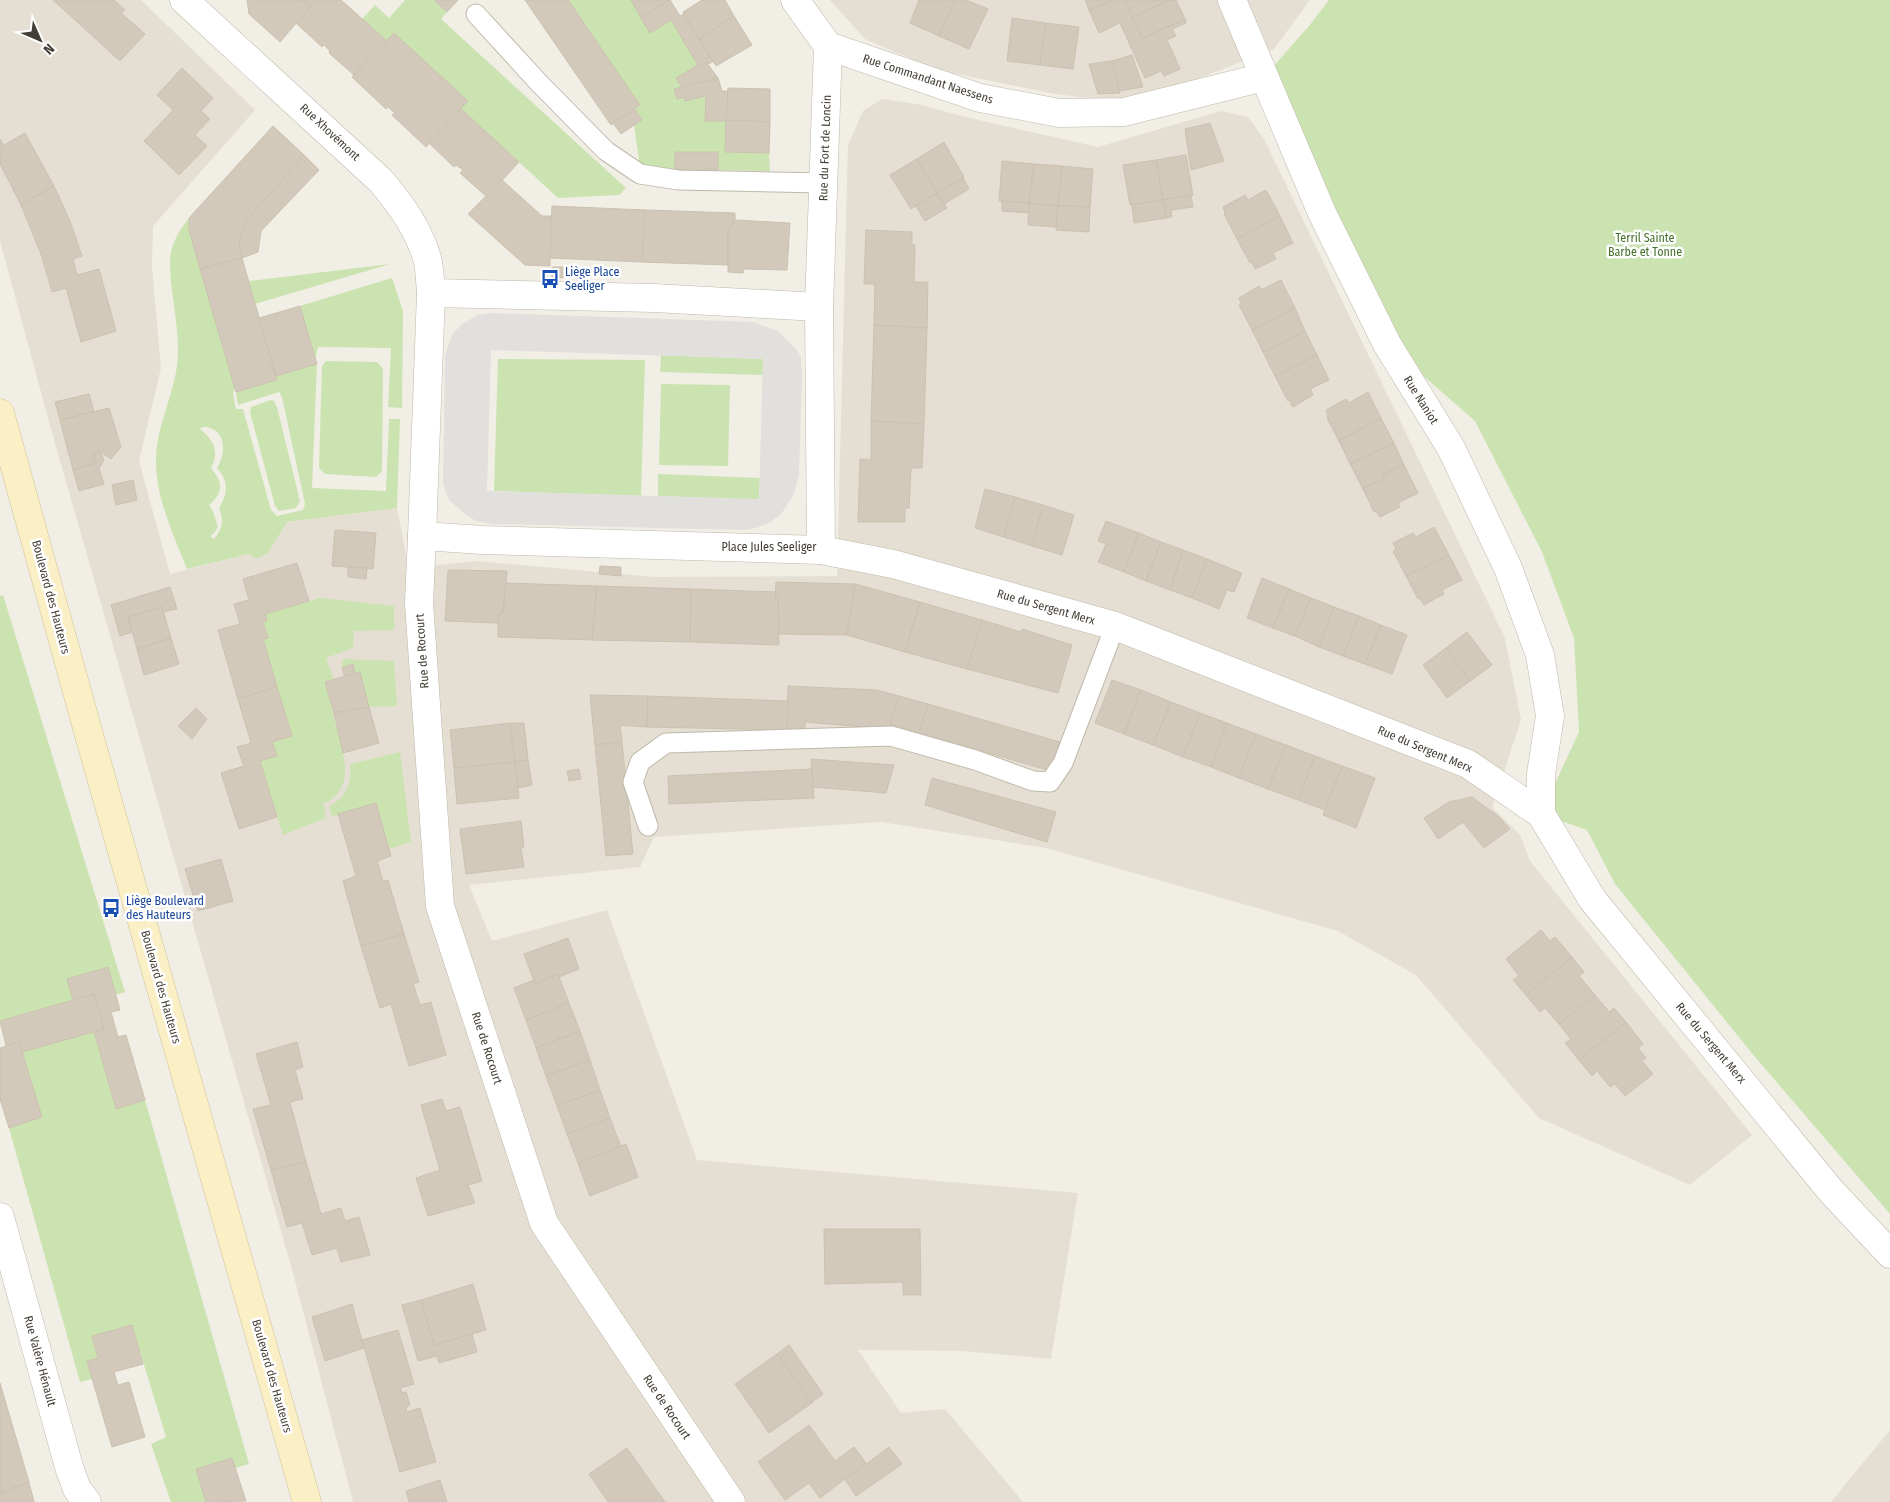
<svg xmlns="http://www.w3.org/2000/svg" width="1890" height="1502" viewBox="0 0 1890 1502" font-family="'Fira Sans Condensed',sans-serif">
	<rect width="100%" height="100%" fill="#f1eee5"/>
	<!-- residential -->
	<g fill="#e5dfd3">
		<path d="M0 0H141L255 110 153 226 152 268 161 368 139 461 170 574 249 554 268 553 287 522 397 508 407 559 439 565 477 561 654 577 837 576 848 145 863 111 882 99 917 104 974 119 1098 147 1221 111 1248 117 1264 139 1505 638 1521 720 1492 807 1520 835 1530 861 1752 1135 1690 1185 1539 1118 1416 975 1338 931 1046 848 881 822 654 837 640 867 469 885 492 941 607 910 697 1160 1078 1193 1051 1359 963 1351 858 1350 901 1413 945 1409 1023 1502H353L293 1273 54 440 0 241Z"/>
		<path d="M830 0H1310L1274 49 1134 104 1055 94 937 70 865 39Z"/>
		<path d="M1890 1430V1502H1831Z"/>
	</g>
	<!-- green -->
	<g fill="#cbe3b0" fill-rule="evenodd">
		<path d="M405 0H434L447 12 441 19 626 188 619 195 558 198 461 109 394 33 387 41 362 19 375 5 389 18Z"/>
		<path d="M568 0H631L650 33 671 20 698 65 677 78 682 87 674 89 677 99 684 97 685 101 706 96 705 120 727 121 725 152 769 153 770 171 718 170V152H675V170L640 168 634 125 642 120 635 109 640 105Z"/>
		<path d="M1329 0H1890V1214L1755 1057 1615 884 1587 830 1541 814 1579 732 1574 638 1542 552 1475 421 1387 344 1264 77 1309 26Z"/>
		<path d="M189 218V230L235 387 233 394 236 409H243L271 510 277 516 303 510 305 504 282 397 279 392 238 405 236 392 277 380 276 376 317 364 312 488 386 491 389 419H400L397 508 287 522 268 553 256 559 249 554 187 569C174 536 157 501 156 464 155 432 170 404 176 372 183 335 169 295 170 259 171 244 180 229 189 218ZM203 427C226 427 227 453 217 468 229 481 228 494 219 508 224 521 223 528 214 539L210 536 214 533 218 527 213 511 209 505C224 492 223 483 211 468 220 452 213 439 200 429Z"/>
		<path d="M390 264 255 304 249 281Z"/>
		<path d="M392 278 403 311 402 408 388 407 391 348 318 347 315 359 300 306Z"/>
		<path d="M661 355 763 359V375L660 372Z"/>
		<path d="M498 359 645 360 641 496 494 491Z"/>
		<path d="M326 361 377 362 383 369 382 471 376 477 325 474 319 468 322 366Z"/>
		<path d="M661 384 730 385 728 466 659 465Z"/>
		<path d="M270 400 274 401 277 407 300 501 296 508 279 511 275 506 250 412 251 407Z"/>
		<path d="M658 474 760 478 759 500 658 496Z"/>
		<path d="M3 595 125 992 115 995 107 967 67 979 73 1000 0 1021V596Z"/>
		<path d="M320 598 394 606V630L354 631 353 648 326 658 334 679 325 682 343 753C348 777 345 793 323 804L326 818 283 835 260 761 276 756 272 742 292 736 263 639 268 637 263 622 267 621 265 614Z"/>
		<path d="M343 659 394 661 397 706 369 707 360 673 355 674 353 664 342 668Z"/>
		<path d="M400 752 411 842 389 849 376 803 332 817 329 807C346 797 352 784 350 764Z"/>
		<path d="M94 1031 116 1109 145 1100 249 1464 235 1468 232 1458 196 1469 206 1502H171L151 1444 166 1437 132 1325 92 1336 98 1358 87 1362 92 1379 80 1382 9 1128 42 1117 22 1052Z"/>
	</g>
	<!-- parking -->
	<path fill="#e2e0dd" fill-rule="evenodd" d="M491 313 753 322 778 331 796 349 801 358 802 374 799 474 794 494 788 504 781 514 770 522 756 528 743 530 493 524 476 521 466 515 449 500 443 484 445 355 453 333 462 324 478 315ZM491 350 763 359 759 499 487 491Z"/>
	<!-- building -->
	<g fill="#d2c9bb" stroke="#ccc1af">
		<path d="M53 0H114L125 10 121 13 145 34 120 61Z"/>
		<path d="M247 0H302L310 7 280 42 249 14Z"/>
		<path d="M302 0H317L310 7Z"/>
		<path d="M317 0H341L387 41 354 75 329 53 330 51 324 45 322 47 297 24V22Z"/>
		<path d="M434 0H458L447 12Z"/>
		<path d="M525 0H568L640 105 611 125Z"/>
		<path d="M631 0H670L641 18Z"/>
		<path d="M670 0 680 16 684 14 713 61 709 64 706 62 699 67 671 20 650 33 641 18Z"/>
		<path d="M702 0H725L734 16 699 39 683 12Z"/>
		<path d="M919 0H955L939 36 910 23Z"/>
		<path d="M955 0H966L988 9 969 49 939 36Z"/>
		<path d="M1085 0H1112L1089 10Z"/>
		<path d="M1112 0H1125L1142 38 1185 19 1186 23 1172 29 1176 36 1167 40 1180 69 1164 76 1161 71 1145 78 1120 23 1099 33 1089 10Z"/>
		<path d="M1125 0H1171L1132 17Z"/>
		<path d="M1171 0H1176L1185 19 1142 38 1132 17Z"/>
		<path d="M734 16 752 45 716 66 699 39Z"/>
		<path d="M1012 18 1046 23 1040 65 1007 61Z"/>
		<path d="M1046 23 1079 27 1073 69 1040 65Z"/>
		<path d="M394 33 468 101 426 147 392 115 395 113 388 107 386 109 352 77Z"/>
		<path d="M1132 55 1143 87 1119 91 1112 61Z"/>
		<path d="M1112 61 1120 93 1098 94 1089 64Z"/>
		<path d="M706 62 718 78 682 87 676 78 698 65 699 67Z"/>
		<path d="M182 68 213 98 201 111 210 119 195 135 207 146 179 175 144 141 173 110 157 95Z"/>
		<path d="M718 78 722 91H728L727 121H705L706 96 685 101 684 97 677 99 674 89Z"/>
		<path d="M728 88 770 89V122L726 120Z"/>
		<path d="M461 109 519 162 487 197 460 173 463 170 456 165 454 167 429 143Z"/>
		<path d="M635 109 642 120 621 134 613 123Z"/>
		<path d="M726 120 770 122 769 153 725 152Z"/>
		<path d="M1210 123 1224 161 1191 170 1185 129Z"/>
		<path d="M273 126 304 155 245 222 239 245 242 258 200 269 189 230V218Z"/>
		<path d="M25 133 54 186 21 205 0 164V139L4 145Z"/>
		<path d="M944 142 964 177 937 193 917 159Z"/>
		<rect x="675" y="152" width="43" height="18"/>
		<path d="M304 155 319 170 261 231 258 252 242 258 239 245 245 222Z"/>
		<path d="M1186 155 1193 195 1163 200 1156 160Z"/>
		<path d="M917 159 937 193 911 209 890 175Z"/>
		<path d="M1156 160 1163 200 1130 205 1123 165Z"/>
		<path d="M1002 161 1034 164 1029 203 999 201Z"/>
		<path d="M1034 164 1062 166 1058 206 1029 203Z"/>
		<path d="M1062 166 1093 169 1090 207 1058 206Z"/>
		<path d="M963 178 969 189 944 204 937 193Z"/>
		<path d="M502 180 542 216H551L550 266 525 265 468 214Z"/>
		<path d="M54 186 70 221 82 256 73 259 77 275 99 269 116 331 81 342 66 288 52 292 41 254 21 205Z"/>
		<path d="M1266 190 1280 216 1237 239 1224 214 1225 213 1223 207 1245 195 1248 200Z"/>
		<path d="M937 193 947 208 925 221 916 206Z"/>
		<path d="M1191 195 1193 207 1171 210 1172 217 1166 218 1163 200Z"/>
		<path d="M1163 200 1166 218 1134 223 1132 205Z"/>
		<path d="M1002 201 1029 203V213L1002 211Z"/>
		<path d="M1029 203 1058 206 1056 227 1028 225Z"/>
		<path d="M552 206 645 210 642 262 550 258Z"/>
		<path d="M1058 206 1090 207 1089 232 1056 230Z"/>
		<path d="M645 210 735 213V220L728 231V265L642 262Z"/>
		<path d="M1280 216 1293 243 1273 253 1276 259 1255 269 1252 262 1250 263 1237 239Z"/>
		<path d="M735 220 790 223 787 270 744 269 743 273 728 272V231Z"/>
		<path d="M866 230 912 232V245H915L914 282H928L927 328 874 325 875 284H864Z"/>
		<path d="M242 258 277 380 236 392 200 269Z"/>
		<path d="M552 267H572L573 277 552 278Z"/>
		<path d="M1281 280 1295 308 1252 330 1239 305 1241 304 1239 298 1259 286 1261 290Z"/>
		<path d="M300 306 317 364 276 376 259 318Z"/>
		<path d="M1295 308 1305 331 1263 352 1252 330Z"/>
		<path d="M874 325 927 328 924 424 871 421Z"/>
		<path d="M1305 331 1317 355 1275 376 1263 352Z"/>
		<path d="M1317 355 1329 380 1310 389 1313 395 1293 407 1289 400 1288 401 1275 376Z"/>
		<path d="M1368 392 1381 418 1339 441 1327 418 1328 416 1326 410 1346 399 1349 403Z"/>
		<path d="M89 394 94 412 60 420 55 402Z"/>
		<path d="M109 408 121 447 111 459 100 451 93 455 96 463 73 470 60 420Z"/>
		<path d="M1381 418 1394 443 1350 464 1339 441Z"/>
		<path d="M871 421 924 424 922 468H911L909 508H905V522H858L860 459 871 460Z"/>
		<path d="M1394 443 1404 465 1383 475 1385 478 1363 489 1350 464Z"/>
		<path d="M100 451 104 460 99 468 104 484 79 491 73 470 96 463 93 455Z"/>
		<path d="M1404 465 1418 493 1398 503 1400 507 1380 517 1376 511 1374 512 1363 489 1385 478 1383 475Z"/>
		<path d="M133 480 137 500 116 505 112 485Z"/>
		<path d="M985 489 1015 497 1004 537 975 528Z"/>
		<path d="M1015 497 1043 505 1032 546 1004 537Z"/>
		<path d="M1043 505 1074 515 1062 555 1032 546Z"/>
		<path d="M1106 521 1139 533 1124 572 1098 562 1106 544 1098 541Z"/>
		<path d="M1434 527 1449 555 1406 576 1393 551 1396 549 1393 543 1413 533 1416 537Z"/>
		<path d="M335 530 376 533 373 569 332 566Z"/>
		<path d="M1139 533 1161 542 1146 581 1124 572Z"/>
		<path d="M1161 542 1183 550 1170 590 1146 581Z"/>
		<path d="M1183 550 1207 559 1192 598 1170 590Z"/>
		<path d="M1449 555 1462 580 1442 590 1444 594 1424 605 1420 598 1418 599 1406 576Z"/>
		<path d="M1207 559 1242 573 1234 592 1227 590 1219 609 1192 598Z"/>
		<path d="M297 563 309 601 265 614 267 621 263 622 268 638 263 639 277 687 238 699 218 630 240 624 234 604 249 600 243 579Z"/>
		<path d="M600 566 621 567V576L599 574Z"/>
		<path d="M348 567 367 568 366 579 348 577Z"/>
		<path d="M448 570 507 571 503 613 498 614V623L445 621Z"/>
		<path d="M1262 578 1289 589 1273 628 1247 618Z"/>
		<path d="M776 582 855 584 847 635 779 634 778 599 775 600Z"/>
		<path d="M506 583 597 586 592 640 498 637V614L503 613Z"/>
		<path d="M855 584 920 602 905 652 847 635Z"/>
		<path d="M597 586 691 589 690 642 592 640Z"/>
		<path d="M170 587 177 609 163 612 162 607 128 617 132 632 120 636 111 605Z"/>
		<path d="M691 589 776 592 775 600 778 599 779 645 690 642Z"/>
		<path d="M1289 589 1311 598 1295 636 1273 628Z"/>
		<path d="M1311 598 1334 607 1319 647 1295 636Z"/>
		<path d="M920 602 982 620 967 669 905 652Z"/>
		<path d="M162 607 171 638 137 649 128 617Z"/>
		<path d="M1334 607 1359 616 1343 656 1319 647Z"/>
		<path d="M1359 616 1381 625 1365 664 1343 656Z"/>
		<path d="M982 620 1021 632 1022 629 1072 645 1058 693 967 669Z"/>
		<path d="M1381 625 1407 635 1392 674 1365 664Z"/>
		<path d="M1467 632 1492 665 1470 681 1446 648Z"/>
		<path d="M171 638 179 664 144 675 137 649Z"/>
		<path d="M1446 648 1470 681 1447 698 1423 665Z"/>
		<path d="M353 664 355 674 345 677 342 668Z"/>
		<path d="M360 672 369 707 334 713 325 682Z"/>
		<path d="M1112 680 1141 690 1124 734 1095 723Z"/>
		<path d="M788 686 876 690 899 696 889 729 805 722V730H787Z"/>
		<path d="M277 687 292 736 272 742 277 756 260 761 277 817 239 829 221 773 244 766 237 747 251 743 238 699Z"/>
		<path d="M1141 690 1171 702 1153 745 1124 734Z"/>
		<path d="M590 695 648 696 647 727 620 725 622 742 595 745Z"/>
		<path d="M648 696 788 701 787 730 647 727Z"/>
		<path d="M899 696 928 704 919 733 890 725Z"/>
		<path d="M1171 702 1200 713 1183 757 1153 745Z"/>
		<path d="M928 704 1060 742 1051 771 919 733Z"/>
		<path d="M369 707 379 743 343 753 334 713Z"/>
		<path d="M196 708 207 719 192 739 178 726Z"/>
		<path d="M1200 713 1227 723 1211 767 1183 757Z"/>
		<path d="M510 723 515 762 454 768 450 730Z"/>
		<path d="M510 723H524L528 760 515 762Z"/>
		<path d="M1227 723 1256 734 1239 778 1211 767Z"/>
		<path d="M1256 734 1286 745 1268 789 1239 778Z"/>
		<path d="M622 742 633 854 606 856 595 745Z"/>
		<path d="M1286 745 1315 756 1298 800 1268 789Z"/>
		<path d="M1315 756 1342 766 1325 810 1298 800Z"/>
		<path d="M811 759 894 765 886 793 813 787Z"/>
		<path d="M528 760 532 785 518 788 515 762Z"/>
		<path d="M515 762 519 798 457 804 454 768Z"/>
		<path d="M1342 766 1375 778 1356 828 1323 815Z"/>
		<path d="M579 769 581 779 569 781 567 771Z"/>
		<path d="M812 769 814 798 669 804 668 776Z"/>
		<path d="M932 778 1056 812 1047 842 925 805Z"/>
		<path d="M1472 797 1498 816 1510 829 1484 848 1463 822 1438 839 1424 818 1449 802Z"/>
		<path d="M376 803 391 856 377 861 383 881 388 880 404 934 361 946 343 881 356 876 338 814Z"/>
		<path d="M521 821 524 847 521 848 524 867 466 874 460 829Z"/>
		<path d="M221 859 233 901 198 911 185 869Z"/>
		<path d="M1541 930 1550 941 1555 937 1572 957 1526 995 1513 980 1519 976 1506 959Z"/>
		<path d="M404 934 419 982 413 984 420 1005 431 1002 446 1055 409 1066 391 1004 380 1008 361 946Z"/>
		<path d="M568 938 579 969 559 977 558 974 535 984 524 954Z"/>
		<path d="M1572 957 1584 972 1579 976 1595 995 1559 1024 1545 1008 1540 1012 1526 995Z"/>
		<path d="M108 967 120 1010 111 1012 118 1037 126 1035 145 1100 116 1109 94 1031 104 1029 94 994 73 1000 67 979Z"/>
		<path d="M558 974 569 1003 526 1020 514 988 534 980 535 984Z"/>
		<path d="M94 994 104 1029 22 1052 19 1042 6 1046 0 1021Z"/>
		<path d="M1595 995 1609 1012 1614 1008 1626 1022 1579 1060 1565 1043 1571 1039 1559 1024Z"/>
		<path d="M569 1003 580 1031 536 1048 526 1020Z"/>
		<path d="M1626 1022 1643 1044 1638 1048 1646 1058 1642 1061 1653 1074 1625 1096 1615 1084 1610 1087 1597 1071 1592 1076 1579 1060Z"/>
		<path d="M580 1031 590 1060 546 1076 536 1048Z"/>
		<path d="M19 1042 42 1117 9 1128 0 1099V1048Z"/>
		<path d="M297 1042 303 1067 295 1070 303 1099 290 1102 306 1162 271 1170 253 1109 271 1105 256 1054Z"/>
		<path d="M590 1060 600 1090 557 1106 546 1076Z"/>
		<path d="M600 1090 610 1118 567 1134 557 1106Z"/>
		<path d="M442 1099 446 1111 460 1107 482 1181 468 1185 475 1203 428 1216 416 1178 440 1170 421 1105Z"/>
		<path d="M610 1118 621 1147 578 1163 567 1134Z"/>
		<path d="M626 1144 638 1177 590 1196 578 1163Z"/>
		<path d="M306 1162 321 1214 341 1208 345 1221 359 1217 370 1255 341 1262 337 1248 312 1255 302 1223 287 1227 271 1170Z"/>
		<path d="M824 1229H920L921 1295H903V1282L825 1284Z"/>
		<path d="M473 1284 486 1330 434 1345 421 1300Z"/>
		<path d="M421 1300 434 1345 472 1334 477 1352 439 1363 437 1356 418 1361 402 1305Z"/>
		<path d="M352 1304 364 1348 325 1361 312 1317Z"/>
		<path d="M132 1325 143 1364 114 1372 118 1385 129 1382 145 1437 112 1447 87 1361 98 1358 92 1336Z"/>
		<path d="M398 1330 414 1384 400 1388 402 1393 406 1392 410 1405 406 1407 407 1412 420 1408 436 1462 400 1472 362 1340Z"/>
		<path d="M789 1345 823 1394 811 1403 777 1354Z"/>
		<path d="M777 1354 812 1403 769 1433 735 1384Z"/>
		<path d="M0 1383 29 1482 0 1493Z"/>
		<path d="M809 1425 835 1461 854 1447 866 1463 820 1498 809 1483 785 1500 758 1462Z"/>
		<path d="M889 1447 902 1464 856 1496 845 1480Z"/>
		<path d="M627 1448 665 1502H608L589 1474Z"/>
		<path d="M232 1458 246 1501 206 1502 196 1469Z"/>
		<path d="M440 1480 447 1502H409L406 1491Z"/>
		<path d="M29 1482 34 1502H0V1493Z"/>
	</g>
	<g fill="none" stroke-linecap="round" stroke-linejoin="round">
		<!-- lane casing -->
		<g stroke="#bfb8ab" stroke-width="21">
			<g id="lane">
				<path d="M476 14 539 83 606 151 640 174 678 180 823 183"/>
				<path d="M648 826 633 782 640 762 666 743 891 736 975 760 1033 781 1050 782 1063 763 1115 626"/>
			</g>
		</g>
		<!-- street casing -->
		<g stroke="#bfb8ab" stroke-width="29">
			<g id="street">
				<path d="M184 0 381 181C401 205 418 228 427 258 430 269 430 282 431 293L422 536 483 540 821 550 893 564 1115 626 1468 764 1541 814 1592 899 1831 1191 1890 1254"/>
				<path d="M795 0 828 46 819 307 821 550"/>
				<path d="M1232 0 1322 213 1387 344 1451 448 1508 568 1540 655 1550 716 1541 774V814"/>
				<path d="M828 46 980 98 1059 113 1124 112 1264 77"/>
				<path d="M431 293 654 298 819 307"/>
				<path d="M422 536 419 603 440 906 544 1223 731 1502"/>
				<path d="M0 1217 69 1467 77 1489 87 1502"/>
			</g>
		</g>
		<!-- secondary casing -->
		<g stroke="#cfc197" stroke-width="29">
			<path id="secondary" d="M0 413 91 742 307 1502"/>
		</g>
		<!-- lane -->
		<use href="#lane" stroke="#fff" stroke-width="19"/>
		<!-- street -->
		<use href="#street" stroke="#fff" stroke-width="28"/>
		<!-- secondary -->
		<use href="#secondary" stroke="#fbefc5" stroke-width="28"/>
	</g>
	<!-- icons -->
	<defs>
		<g id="bus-bare" transform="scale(1.5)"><path d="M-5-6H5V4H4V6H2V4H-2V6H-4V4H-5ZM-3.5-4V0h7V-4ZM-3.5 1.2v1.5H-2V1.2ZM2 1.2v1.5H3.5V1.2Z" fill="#1a4fb4" stroke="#fff" stroke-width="2.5" paint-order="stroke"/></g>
	</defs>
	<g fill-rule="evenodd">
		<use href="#bus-bare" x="550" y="279"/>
		<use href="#bus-bare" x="111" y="908"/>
	</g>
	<g text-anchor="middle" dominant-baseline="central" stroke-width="5" stroke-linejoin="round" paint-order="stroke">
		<!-- street labels -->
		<g font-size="12" fill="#433e35" stroke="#fff">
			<text transform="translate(928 79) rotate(18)">Rue Commandant Naessens</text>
			<text transform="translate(330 132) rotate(43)">Rue Xhovémont</text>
			<text transform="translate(825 148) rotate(-88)">Rue du Fort de Loncin</text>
			<text transform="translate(1421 400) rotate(58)">Rue Naniot</text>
			<text x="769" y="547">Place Jules Seeliger</text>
			<text transform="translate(51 597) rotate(75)">Boulevard des Hauteurs</text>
			<text transform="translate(1046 607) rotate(16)">Rue du Sergent Merx</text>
			<text transform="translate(422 651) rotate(-94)">Rue de Rocourt</text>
			<text transform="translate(1425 749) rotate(23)">Rue du Sergent Merx</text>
			<text transform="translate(161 987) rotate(74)">Boulevard des Hauteurs</text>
			<text transform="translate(1711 1043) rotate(50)">Rue du Sergent Merx</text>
			<text transform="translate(487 1048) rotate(72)">Rue de Rocourt</text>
			<text transform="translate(40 1361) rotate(75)">Rue Valère Hénault</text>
			<text transform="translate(272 1376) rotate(74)">Boulevard des Hauteurs</text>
			<text transform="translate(667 1407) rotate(56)">Rue de Rocourt</text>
		</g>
		<!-- park labels -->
		<g font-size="12" fill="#45712c" stroke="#fff">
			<text x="1645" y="238">Terril Sainte<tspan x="1645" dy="14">Barbe et Tonne</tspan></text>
		</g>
		<!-- transit labels -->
		<g font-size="12" fill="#164399" stroke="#fff" text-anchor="start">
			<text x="565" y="272">Liège Place<tspan x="565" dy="14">Seeliger</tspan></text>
			<text x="126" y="901">Liège Boulevard<tspan x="126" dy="14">des Hauteurs</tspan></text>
		</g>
	</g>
	<!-- north arrow -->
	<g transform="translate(40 40) rotate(135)" stroke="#ffffff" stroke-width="4" paint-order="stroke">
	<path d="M0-4L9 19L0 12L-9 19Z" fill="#433e35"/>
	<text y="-8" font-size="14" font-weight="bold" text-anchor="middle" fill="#433e35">N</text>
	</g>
</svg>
